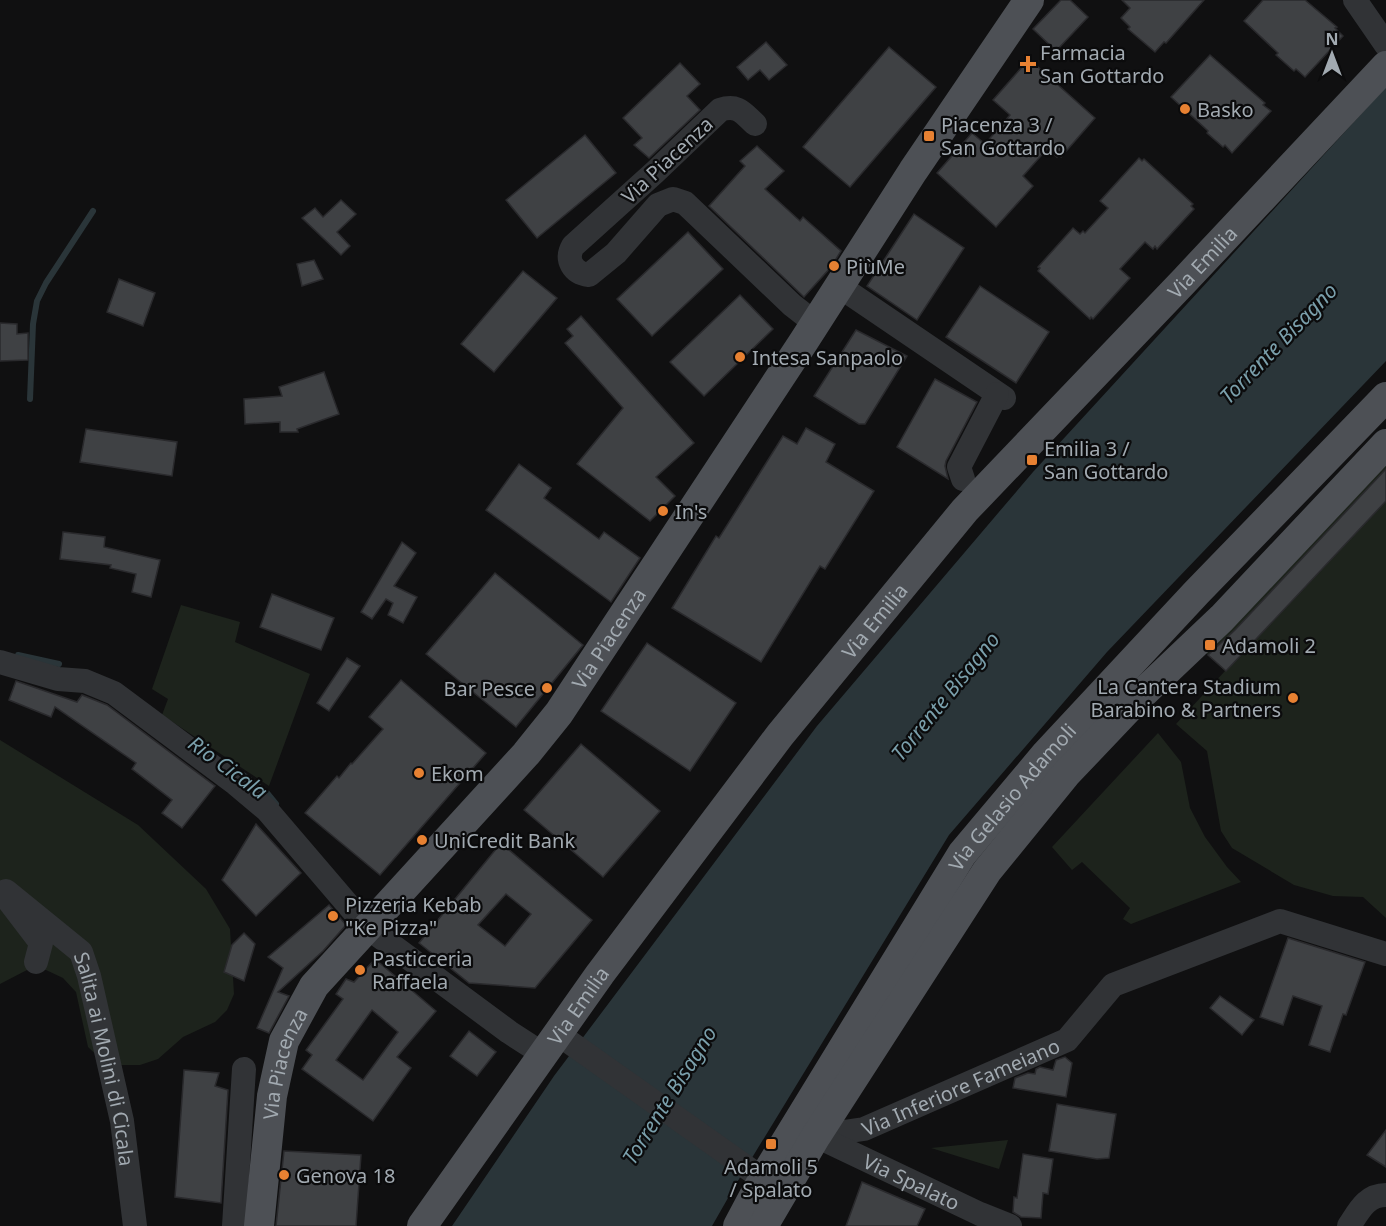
<svg xmlns="http://www.w3.org/2000/svg" width="1386" height="1226" viewBox="0 0 1386 1226" font-family="'Noto Sans',sans-serif">
	<rect width="100%" height="100%" fill="#101011"/>
	<!-- green -->
	<g fill="#1d231c">
		<path d="M1386 464V918L1363 897 1333 896 1294 885 1232 848 1221 831 1207 751 1176 724 1225 671 1206 653Z"/>
		<path d="M181 605 240 622 235 642 310 674 269 786 162 715 168 699 152 689Z"/>
		<path d="M1158 733 1181 762 1190 808 1205 837 1227 867 1241 882 1131 924 1123 919 1130 908 1082 862 1072 870 1052 847Z"/>
		<path d="M0 740 138 825 206 889 230 929 234 994 227 1010 215 1022 183 1037 158 1059 140 1065H122L103 1061 88 1047 76 992 63 978 46 970H27L0 984Z"/>
		<path d="M1008 1140 999 1169 931 1148Z"/>
	</g>
	<!-- water -->
	<path fill="#2a3539" d="M1386 87V361L1107 652 949 835 736 1184 712 1226H452L554 1076 817 726 1033 472Z"/>
	<g fill="none" stroke-linecap="round" stroke-linejoin="round">
		<!-- stream -->
		<g stroke="#2a3539" stroke-width="6">
			<path d="M30 399 33 324 37 301 46 283 93 211"/>
			<path d="M18 655 59 664"/>
			<path d="M243 775 267 793 276 804"/>
		</g>
	</g>
	<!-- building -->
	<g fill="#3f4144" stroke="#2a2a2d" stroke-width="1.5" fill-rule="evenodd">
		<path d="M1061 0H1070L1088 17 1056 51 1033 29Z"/>
		<path d="M1122 0H1204L1166 43 1164 42 1155 52 1128 29 1130 27 1121 18 1130 8Z"/>
		<path d="M1263 0H1305L1337 27 1335 28 1343 36 1305 77 1296 69 1294 71 1276 55 1278 53 1244 21Z"/>
		<path d="M766 42 787 65 769 80 760 70 748 80 737 67Z"/>
		<path d="M889 47 936 87 850 187 803 147Z"/>
		<path d="M1210 55 1265 103 1263 105 1271 111 1232 153 1225 145 1223 147 1207 133 1208 131 1171 97Z"/>
		<path d="M1029 59 1095 118 1061 157 1058 155 1057 157 1047 149 1023 176 1033 186 996 227 937 173 972 133 985 144 1010 115 993 100Z"/>
		<path d="M680 63 700 84 687 96 700 110 649 158 634 145 642 138 623 118Z"/>
		<path d="M585 135 616 173 537 238 506 200Z"/>
		<path d="M757 146 784 171 765 189 800 221 803 217 841 251 831 267 804 297 709 206 745 166 740 161Z"/>
		<path d="M1139 158 1142 161 1144 159 1193 204 1191 206 1194 209 1157 249 1155 246 1153 249 1145 242 1120 269 1130 278 1093 319 1091 317 1090 319 1038 271 1040 268 1038 267 1073 228 1080 234 1083 231 1085 233 1108 208 1100 201Z"/>
		<path d="M341 200 356 214 337 232 350 246 341 255 302 218 315 208 323 217Z"/>
		<path d="M914 214 964 248 917 320 867 286Z"/>
		<path d="M688 232 723 269 652 336 617 299Z"/>
		<path d="M314 260 323 279 302 286 297 264Z"/>
		<path d="M523 271 557 298 494 372 461 344Z"/>
		<path d="M119 279 155 293 143 326 107 312Z"/>
		<path d="M980 286 1049 332 1016 383 946 337Z"/>
		<path d="M740 295 773 329 704 396 670 362Z"/>
		<path d="M581 316 694 443 656 477 675 496 650 521 577 464 623 408 565 343 573 336 567 329Z"/>
		<path d="M0 323 17 324V334L28 333V360L0 361Z"/>
		<path d="M856 330 907 356 865 424H859L814 396Z"/>
		<path d="M324 372 339 414 297 429 298 432H280V422L245 424 244 399 282 396 279 387Z"/>
		<path d="M935 379 977 402 946 461 945 466 948 479 897 447Z"/>
		<path d="M806 428 835 444 826 462 874 491 825 569 820 566 761 662 672 608 716 536 719 538 783 436 797 444Z"/>
		<path d="M86 429 177 442 172 476 80 462Z"/>
		<path d="M519 464 551 488 544 498 599 539 604 532 640 558 611 602 486 510Z"/>
		<path d="M1386 469V501L1226 671 1208 655 1235 630Z"/>
		<path d="M63 532 105 537 104 547 160 560 151 597 132 592 136 574 110 568 111 565 60 559Z"/>
		<path d="M402 542 416 553 394 586 417 597 403 623 388 615 393 603 386 599 372 619 361 612Z"/>
		<path d="M495 573 583 645 516 727 426 654Z"/>
		<path d="M272 594 334 618 321 650 260 627Z"/>
		<path d="M647 643 736 703 690 771 601 711Z"/>
		<path d="M347 658 360 666 329 711 317 703Z"/>
		<path d="M401 680 486 753 380 875 305 813 337 776 339 778 351 763 352 764 383 729 369 717Z"/>
		<path d="M16 681 77 702 82 695 107 705 215 786 182 828 162 813 172 800 132 769 136 763 55 707 51 717 9 700Z"/>
		<path d="M581 744 660 811 603 877 524 810Z"/>
		<path d="M256 824 301 873 256 916 222 880Z"/>
		<path d="M501 843 592 920 535 988 469 983 419 943ZM506 894 531 914 505 946 478 925Z"/>
		<path d="M329 905 346 925 323 951 278 992 289 996 269 1033 257 1028 283 968 268 957Z"/>
		<path d="M244 933 255 944 244 981 224 972 232 945Z"/>
		<path d="M1288 938 1365 962 1346 1015 1343 1014 1330 1052 1309 1045 1322 1006 1293 996 1283 1025 1260 1017Z"/>
		<path d="M375 959 436 1011 397 1057 411 1068 373 1121 302 1069 312 1055 306 1050 343 999 336 994 346 979 354 982ZM372 1010 398 1032 363 1080 336 1060Z"/>
		<path d="M1220 996 1254 1020 1242 1035 1210 1008Z"/>
		<path d="M469 1031 496 1052 477 1076 450 1056Z"/>
		<path d="M1065 1057 1072 1063 1066 1097 1013 1088 1015 1078 1028 1073 1035 1074 1036 1069 1040 1067 1053 1070 1056 1060Z"/>
		<path d="M184 1070 219 1073 215 1086 228 1090 221 1203 175 1197Z"/>
		<path d="M1057 1104 1116 1114 1109 1158 1097 1159 1049 1151Z"/>
		<path d="M1386 1130V1167L1367 1155Z"/>
		<path d="M284 1151 361 1155 356 1226H276Z"/>
		<path d="M1023 1154 1053 1159 1048 1194 1043 1193 1041 1218 1021 1217 1013 1212 1014 1197 1017 1198Z"/>
		<path d="M862 1182 925 1209 917 1226H846Z"/>
	</g>
	<g fill="none" stroke-linecap="round" stroke-linejoin="round">
		<!-- minor -->
		<g stroke="#313336" stroke-width="24">
			<path d="M1355 0 1386 45"/>
			<path d="M755 124C743 113 738 104 720 110L655 172 573 246C565 260 573 273 589 275L616 253 658 205 673 199 685 203 792 305 815 323"/>
			<path d="M839 286 1004 398"/>
			<path d="M963 479 959 467 997 394"/>
			<path d="M0 662 58 679 85 681 114 693 236 784 267 810 367 927 509 1032 543 1054"/>
			<path id="s1" d="M36 962 41 943 6 897V891L81 952 89 976 122 1121 135 1226"/>
			<path d="M558 1034 763 1179"/>
			<path id="s2" d="M816 1136 864 1129 1067 1040 1113 985 1280 921 1386 954"/>
			<path id="s3" d="M816 1136 980 1214 1010 1226"/>
			<path d="M234 1226 244 1069"/>
			<path d="M1349 1226C1359 1211 1366 1195 1386 1195"/>
		</g>
		<!-- major -->
		<g stroke="#4d5055" stroke-width="30">
			<path id="s4" d="M259 1226 272 1096 284 1041 314 986 526 754 559 713 804 341 913 171 1029 0"/>
			<path id="s5" d="M422 1226 600 974 780 735 965 510 1185 280 1386 66"/>
			<path id="s6" d="M738 1226 763 1179 962 854 1046 754 1197 592 1386 397"/>
			<path d="M763 1226 816 1136 987 871 1066 774 1143 693 1222 618 1386 444"/>
		</g>
	</g>
	<!-- markers -->
	<g fill="#e78132" stroke="#0b0b0c" stroke-width="2">
		<path d="M1025 55h6v6h6v6h-6v6h-6v-6h-6v-6h6z"/>
		<circle cx="1185" cy="109" r="6"/>
		<rect x="923" y="130" width="12" height="12" rx="3"/>
		<circle cx="834" cy="266" r="6"/>
		<circle cx="740" cy="357" r="6"/>
		<rect x="1026" y="454" width="12" height="12" rx="3"/>
		<circle cx="663" cy="511" r="6"/>
		<rect x="1204" y="639" width="12" height="12" rx="3"/>
		<circle cx="547" cy="688" r="6"/>
		<circle cx="1293" cy="698" r="6"/>
		<circle cx="419" cy="773" r="6"/>
		<circle cx="422" cy="840" r="6"/>
		<circle cx="333" cy="916" r="6"/>
		<circle cx="360" cy="970" r="6"/>
		<rect x="765" y="1138" width="12" height="12" rx="3"/>
		<circle cx="284" cy="1175" r="6"/>
	</g>
	<g text-anchor="middle" dominant-baseline="central" stroke-width="4.5" stroke-linejoin="round" paint-order="stroke">
		<!-- poi labels -->
		<g font-size="20" fill="#a2aab1" stroke="#0b0b0c" text-anchor="start">
			<text x="1040" y="52">Farmacia<tspan x="1040" dy="23">San Gottardo</tspan></text>
			<text x="1197" y="109">Basko</text>
			<text x="941" y="124">Piacenza 3 /<tspan x="941" dy="23">San Gottardo</tspan></text>
			<text x="846" y="266">PiùMe</text>
			<text x="752" y="357">Intesa Sanpaolo</text>
			<text x="1044" y="448">Emilia 3 /<tspan x="1044" dy="23">San Gottardo</tspan></text>
			<text x="675" y="511">In's</text>
			<text x="1222" y="645">Adamoli 2</text>
			<text x="1281" y="686" text-anchor="end">La Cantera Stadium<tspan x="1281" dy="23">Barabino &amp; Partners</tspan></text>
			<text x="535" y="688" text-anchor="end">Bar Pesce</text>
			<text x="431" y="773">Ekom</text>
			<text x="434" y="840">UniCredit Bank</text>
			<text x="345" y="904">Pizzeria Kebab<tspan x="345" dy="23">"Ke Pizza"</tspan></text>
			<text x="372" y="958">Pasticceria<tspan x="372" dy="23">Raffaela</tspan></text>
			<text x="771" y="1166" text-anchor="middle">Adamoli 5<tspan x="771" dy="23">/ Spalato</tspan></text>
			<text x="296" y="1175">Genova 18</text>
		</g>
		<!-- street labels -->
		<g font-size="20" fill="#a2aab1" stroke="#0b0b0c">
			<text transform="translate(667 160) rotate(-43)">Via Piacenza</text>
			<text stroke="none"><textPath href="#s5" startOffset="1242">Via Emilia</textPath></text>
			<text stroke="none"><textPath href="#s5" startOffset="756">Via Emilia</textPath></text>
			<text stroke="none"><textPath href="#s4" startOffset="706">Via Piacenza</textPath></text>
			<text stroke="none"><textPath href="#s6" startOffset="510">Via Gelasio Adamoli</textPath></text>
			<text stroke="none"><textPath href="#s5" startOffset="270">Via Emilia</textPath></text>
			<text stroke="none"><textPath href="#s1" startOffset="290">Salita ai Molini di Cicala</textPath></text>
			<text stroke="none"><textPath href="#s4" startOffset="165">Via Piacenza</textPath></text>
			<text stroke="none"><textPath href="#s2" startOffset="154">Via Inferiore Fameiano</textPath></text>
			<text stroke="none"><textPath href="#s3" startOffset="106">Via Spalato</textPath></text>
		</g>
		<!-- water labels -->
		<g font-size="21" font-style="italic" fill="#7a9fab" stroke="#0b0b0c">
			<text transform="translate(1278 343) rotate(-46)">Torrente Bisagno</text>
			<text transform="translate(945 696) rotate(-51)">Torrente Bisagno</text>
			<text transform="translate(228 767) rotate(36)">Rio Cicala</text>
			<text transform="translate(669 1095) rotate(-58)">Torrente Bisagno</text>
		</g>
	</g>
	<!-- north arrow -->
	<g transform="translate(1332 54)" stroke="#0b0b0c" stroke-width="4.5" paint-order="stroke">
	<path d="M0-4.5L10 22L0 15L-10 22Z" fill="#a2aab1"/>
	<text y="-9" font-size="16" font-weight="bold" text-anchor="middle" fill="#a2aab1">N</text>
	</g>
</svg>
